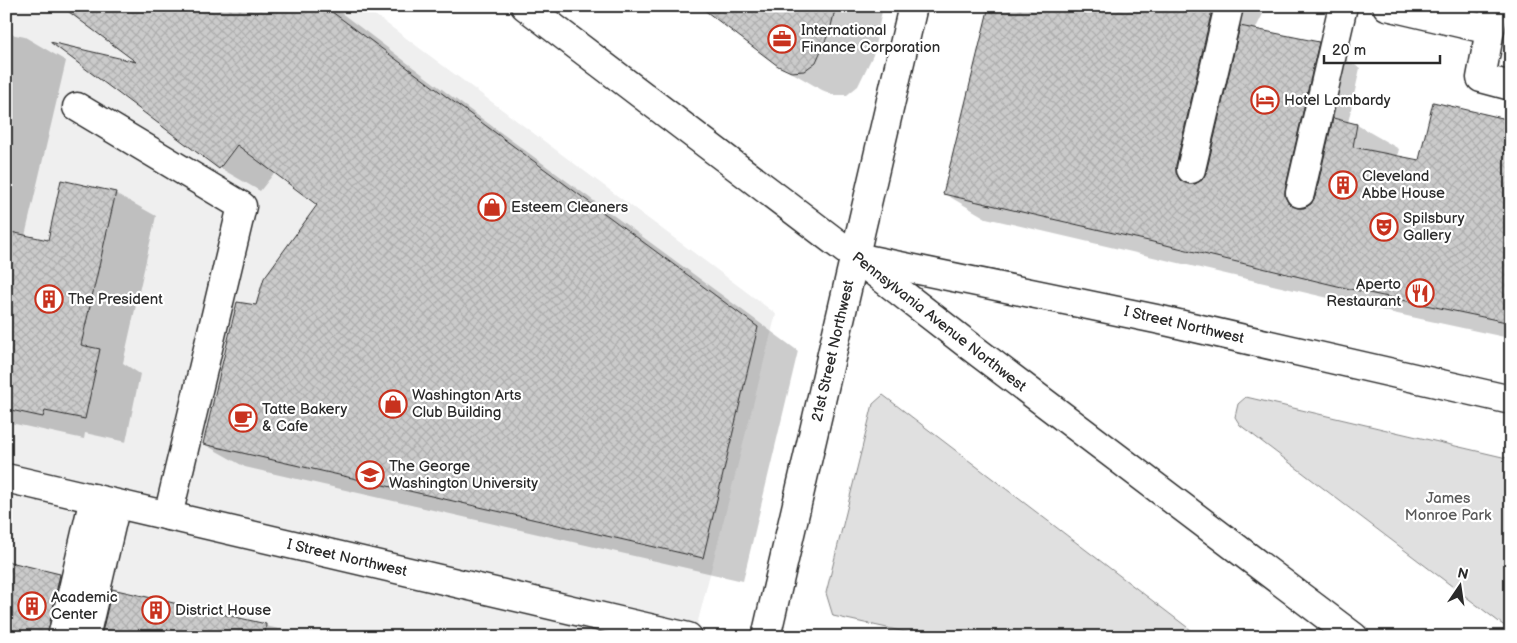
<svg xmlns="http://www.w3.org/2000/svg" width="1517" height="643" viewBox="0 0 1517 643" font-family="'Balsamiq Sans',sans-serif">
	<defs>
		<pattern id="building-cross-hatch" width="8" height="8" patternUnits="userSpaceOnUse" patternTransform="scale(1.25)"><rect width="8" height="8" fill="#cbcbcb"/><path d="M0 0l8 8M0 8l8-8" fill="none" stroke="#aeaeae"/></pattern>
	</defs>
	<rect width="100%" height="100%" fill="#fff"/>
	<filter id="ink" filterUnits="userSpaceOnUse"><feTurbulence type="fractalNoise" baseFrequency=".02" numOctaves="2"/><feDisplacementMap in="SourceGraphic" scale="10" xChannelSelector="R" yChannelSelector="G"/><feConvolveMatrix kernelMatrix="1 2 1 2 8 2 1 2 1" color-interpolation-filters="sRGB"/></filter>
	<g filter="url(#ink)">
		<!-- built -->
		<path fill="#efefef" d="M6 6H363L776 314 694 637H6Z"/>
		<!-- green -->
		<g fill="#e0e0e0" stroke="#868686">
			<path d="M883 395 1200 637H928L833 616 826 593 873 404Z"/>
			<path d="M1246 397 1511 459V631L1240 425 1235 417 1238 404Z"/>
		</g>
		<!-- shadow -->
		<g fill="#0003">
			<path d="M63 6H332L455 99 798 351 743 581 245 467 204 444 257 306 319 205 275 172 260 191 220 168 141 64Z"/>
			<path d="M709 6H883L873 55 858 86 847 95H834L822 90 779 65Z"/>
			<path d="M990 6H1251L1263 14 1255 30 1318 44 1360 68 1348 123 1357 125 1399 149 1397 157 1420 161 1511 121V337H1509V338L1393 313 986 218 945 194Z"/>
			<path d="M6 33 25 37 66 61 25 236 49 241 115 193 156 216 123 363 140 374 126 442 85 433 84 439 6 422Z"/>
			<path d="M6 562 60 575 101 599 93 637H6Z"/>
			<path d="M113 590 313 637H102Z"/>
		</g>
		<!-- building -->
		<g fill="url(#building-cross-hatch)" stroke="#2b2b2b">
			<path d="M61 6H324L758 327 703 558 203 444 237 302 256 305 264 278 317 205 237 145 219 169 50 42 136 62Z"/>
			<path d="M699 6H836L830 30 816 62 804 71 791 72 778 66Z"/>
			<path d="M989 6H1213L1176 165V173L1180 180 1188 184H1195L1202 180 1206 173 1240 26 1319 42 1285 190V197L1289 204 1297 208H1304L1311 204 1315 197 1333 118 1357 124 1353 147 1419 160 1433 102 1511 120V323L1350 289 1166 245 943 194Z"/>
			<path d="M61 180 116 192 81 345 100 349 85 419 45 411 43 417 6 409V231L48 240Z"/>
			<path d="M6 561 60 574 47 637H6Z"/>
			<path d="M112 589 266 624 265 637H101Z"/>
		</g>
		<g fill="none" stroke-linecap="round" stroke-linejoin="round">
			<!-- minor casing -->
			<g stroke="#2b2b2b" stroke-width="31">
				<g id="minor">
					<path d="M1387 6 1490 30 1496 6"/>
					<path d="M1490 30 1481 78 1511 86"/>
					<path d="M77 107 242 206 168 516"/>
					<path d="M1191 169 1229 6"/>
					<path d="M1300 193 1343 6"/>
					<path d="M6 478 688 637"/>
					<path d="M62 637 94 498"/>
					<path d="M85 637 116 504"/>
					<path d="M766 637 913 6"/>
				</g>
			</g>
			<!-- major casing -->
			<g stroke="#2b2b2b" stroke-width="31">
				<g id="major">
					<path d="M525 6 855 257 971 347 1354 637"/>
					<path d="M861 258 1161 320 1511 400"/>
				</g>
			</g>
			<!-- minor -->
			<use href="#minor" stroke="#fff" stroke-width="28"/>
			<!-- major -->
			<use href="#major" stroke="#fff" stroke-width="28"/>
		</g>
	</g>
	<!-- icons -->
	<defs>
		<g id="office-ring" transform="scale(1.4375)"><circle r="9.5" fill="#fff" stroke="#c8321e" stroke-width="1.5"/><path d="M-6-3h4V-5.5h4V-3h4V5H-6ZM-1-4.5V-3h2v-1.5ZM-6 0V1H6V0Z" fill="#c8321e"/></g>
		<g id="hotel-ring" transform="scale(1.4375)"><circle r="9.5" fill="#fff" stroke="#c8321e" stroke-width="1.5"/><path d="M-6-4.5h1.5V1H6V5H4.5V3h-9V5H-6ZM-4 0a1.8 1.8 0 1 1 3.6 0ZM.5 0V-2.5h3Q6-2.5 6 0Z" fill="#c8321e"/></g>
		<g id="building-ring" transform="scale(1.4375)"><circle r="9.5" fill="#fff" stroke="#c8321e" stroke-width="1.5"/><path d="M-4-6H4V6H1V3H-1V6H-4ZM-2.5-4.3h1.7v1.8h-1.7ZM.8-4.3h1.7v1.8H.8ZM-2.5-1h1.7V.8h-1.7ZM.8-1h1.7V.8H.8Z" fill="#c8321e"/></g>
		<g id="shop-ring" transform="scale(1.4375)"><circle r="9.5" fill="#fff" stroke="#c8321e" stroke-width="1.5"/><path d="M-5-2.5h2.3a2.7 3.5 0 0 1 5.4 0H5L5.5 6h-11ZM-1.5-2.5h3a1.5 2.3 0 0 0-3 0Z" fill="#c8321e"/></g>
		<g id="theatre-ring" transform="scale(1.4375)"><circle r="9.5" fill="#fff" stroke="#c8321e" stroke-width="1.5"/><path d="M-5-5.5Q0-4 5-5.5V0Q5 5 0 6Q-5 5-5 0ZM-3.3-2.5H-1v1.5H-3.3ZM1-2.5H3.3v1.5H1ZM-2.8 1Q0 5.5 2.8 1Z" fill="#c8321e"/></g>
		<g id="restaurant-ring" transform="scale(1.4375)"><circle r="9.5" fill="#fff" stroke="#c8321e" stroke-width="1.5"/><path d="M-5-6h1v4h1v-4h1v4h1v-4h1v5L-1.5 .5V6h-2V.5L-5-1ZM5-6V6H3V1.5H1.5Q1.5-4 5-6Z" fill="#c8321e"/></g>
		<g id="cafe-ring" transform="scale(1.4375)"><circle r="9.5" fill="#fff" stroke="#c8321e" stroke-width="1.5"/><path d="M-5.5-4.5H6V0H3Q3 3.5 0 3.5H-2.5Q-5.5 3.5-5.5 0ZM3-3.2v2h1.7v-2ZM-6 4.5H4V6H-6Z" fill="#c8321e"/></g>
		<g id="university-ring" transform="scale(1.4375)"><circle r="9.5" fill="#fff" stroke="#c8321e" stroke-width="1.5"/><path d="M0-5L7-2L0 1L-7-2ZM-4 1L0 2.5L4 1V4Q0 6-4 4Z" fill="#c8321e"/></g>
	</defs>
	<g fill-rule="evenodd">
		<use href="#office-ring" x="782" y="39"/>
		<use href="#hotel-ring" x="1265" y="100"/>
		<use href="#building-ring" x="1343" y="185"/>
		<use href="#shop-ring" x="492" y="207"/>
		<use href="#theatre-ring" x="1384" y="227"/>
		<use href="#restaurant-ring" x="1420" y="293"/>
		<use href="#building-ring" x="49" y="299"/>
		<use href="#shop-ring" x="393" y="404"/>
		<use href="#cafe-ring" x="243" y="418"/>
		<use href="#university-ring" x="370" y="475"/>
		<use href="#building-ring" x="32" y="606"/>
		<use href="#building-ring" x="156" y="610"/>
	</g>
	<g text-anchor="middle" dominant-baseline="central" stroke-width="4.5" stroke-linejoin="round" paint-order="stroke">
		<!-- poi labels -->
		<g font-size="15" fill="#2b2b2b" stroke="#fff" text-anchor="start">
			<text x="801" y="30">International<tspan x="801" dy="17">Finance Corporation</tspan></text>
			<text x="1284" y="100">Hotel Lombardy</text>
			<text x="1362" y="176">Cleveland<tspan x="1362" dy="17">Abbe House</tspan></text>
			<text x="511" y="207">Esteem Cleaners</text>
			<text x="1403" y="218">Spilsbury<tspan x="1403" dy="17">Gallery</tspan></text>
			<text x="1401" y="284" text-anchor="end">Aperto<tspan x="1401" dy="17">Restaurant</tspan></text>
			<text x="68" y="299">The President</text>
			<text x="412" y="395">Washington Arts<tspan x="412" dy="17">Club Building</tspan></text>
			<text x="262" y="409">Tatte Bakery<tspan x="262" dy="17">&amp; Cafe</tspan></text>
			<text x="389" y="466">The George<tspan x="389" dy="17">Washington University</tspan></text>
			<text x="51" y="597">Academic<tspan x="51" dy="17">Center</tspan></text>
			<text x="175" y="610">District House</text>
		</g>
		<!-- street labels -->
		<g font-size="15" fill="#2b2b2b" stroke="#fff">
			<text transform="translate(939 322) rotate(38)">Pennsylvania Avenue Northwest</text>
			<text transform="translate(1184 325) rotate(13)">I Street Northwest</text>
			<text transform="translate(833 351) rotate(-77)">21st Street Northwest</text>
			<text transform="translate(347 558) rotate(13)">I Street Northwest</text>
		</g>
		<!-- park labels -->
		<g font-size="15" fill="#585858" stroke="#fff">
			<text x="1448" y="498">James<tspan x="1448" dy="17">Monroe Park</tspan></text>
		</g>
	</g>
	<!-- margin -->
	<rect width="1517" height="643" fill="none" stroke="#fff" stroke-width="25"/>
	<rect x="12" y="12" width="1492" height="618" fill="none" stroke="#2b2b2b" stroke-width="2" filter="url(#ink)"/>
	<!-- north arrow -->
	<g transform="translate(1460 586) rotate(13)" stroke="#ffffff" stroke-width="4" paint-order="stroke">
	<path d="M0-4L9 19L0 12L-9 19Z" fill="#2b2b2b"/>
	<text y="-8" font-size="14" font-weight="bold" text-anchor="middle" fill="#2b2b2b">N</text>
	</g>
	<!-- scale -->
	<path d="M1324 55v8h116v-8" fill="none" stroke="#2b2b2b" stroke-width="2.5"/>
	<text x="1332" y="55" font-size="15" fill="#2b2b2b" stroke="#ffffff" stroke-width="4" paint-order="stroke">20 m</text>
</svg>
